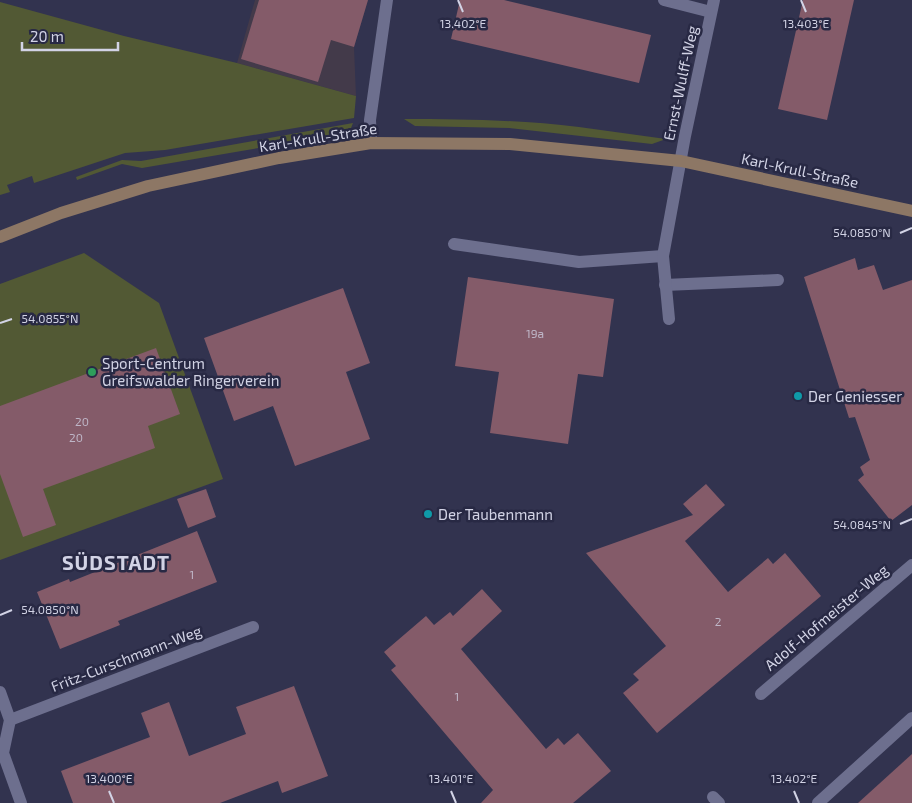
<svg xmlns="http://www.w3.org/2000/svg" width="912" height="803" viewBox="0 0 912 803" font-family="'Exo 2',sans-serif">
	<rect width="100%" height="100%" fill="#32334f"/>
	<!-- industrial -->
	<path fill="#433a4a" d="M255 0H368L354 47 356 96 237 63Z"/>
	<!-- green -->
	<g fill="#525934">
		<path d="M0 2 124 36 237 63 356 96 354 118 165 150 125 153 34 183 32 176 7 185 10 192 0 195Z"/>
		<path d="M404 119C462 119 521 120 579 127 608 131 637 135 666 139L652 144 509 128 415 126Z"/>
		<path d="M353 123 351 128 340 134 142 168 122 164 77 180 76 177 122 160 141 161Z"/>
		<path d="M84 253 159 303 223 479 0 560V284Z"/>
	</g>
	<!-- building -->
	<g fill="#845b69">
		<path d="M259 0H368L354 47 331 40 318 82 241 59Z"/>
		<path d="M460 0H504L651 35 639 83 451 39Z"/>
		<path d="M803 0H854L827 120 778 109Z"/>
		<path d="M855 258 858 270 874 265 883 290 912 280V505L891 521 858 480 864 475 860 467 870 460 855 417 849 418 804 277Z"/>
		<path d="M468 277 614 299 603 377 578 374 568 444 490 433 499 372 455 366Z"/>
		<path d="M343 288 370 363 346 372 370 439 295 466 273 406 234 421 204 338Z"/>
		<path d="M156 348 180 414 148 426 155 448 43 489 56 525 23 537 0 474V406Z"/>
		<path d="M706 484 725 505 685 541 728 592 768 558 773 564 785 553 821 596 657 733 623 693 639 680 633 674 666 646 586 553 693 515 683 504Z"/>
		<path d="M206 489 216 517 188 528 177 499Z"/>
		<path d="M197 531 217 582 118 621 120 625 60 649 37 592 69 579 70 582Z"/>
		<path d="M482 589 502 611 461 649 546 749 558 738 564 745 578 733 611 771 573 803H481L493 790 391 670 396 666 384 652 426 616 434 625 450 612 453 616Z"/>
		<path d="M294 686 328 776 282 793 278 781 220 803H73L61 771 150 737 141 713 169 702 189 756 246 734 236 707Z"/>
		<path d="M912 754V803H858Z"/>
	</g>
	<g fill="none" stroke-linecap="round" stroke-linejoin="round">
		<!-- street -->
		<g stroke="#6d6f8e" stroke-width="12">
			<path d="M664 0 711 12"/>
			<path d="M371 143 370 120 387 0"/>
			<path d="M454 244 579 262 663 256"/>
			<path d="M665 285 778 280"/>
			<path d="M669 319 663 256 685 136 714 0"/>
			<path d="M0 692 10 720 3 753 21 803"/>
			<path d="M761 694 912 565"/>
			<path d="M10 720 253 627"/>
			<path d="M713 797 719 803"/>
			<path d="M818 803 912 718"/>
		</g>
		<!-- secondary -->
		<path stroke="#8d7765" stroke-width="12" d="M0 237 61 213 148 186 279 158 371 143 510 144 681 161 912 211"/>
	</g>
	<!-- ticks -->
	<path fill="none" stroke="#d2d3e5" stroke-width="2" d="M458 0 463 12M801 0 806 12M900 233 912 228M0 323 12 319M900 524 912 519M0 615 12 610M109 791 114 803M451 791 456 803M794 791 799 803"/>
	<!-- markers -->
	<circle fill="#2e9e5b" stroke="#282944" stroke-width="2" cx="92" cy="372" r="5"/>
	<g fill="#0f9aa8" stroke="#282944" stroke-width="2">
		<circle cx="798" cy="396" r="5"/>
		<circle cx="428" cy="514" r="5"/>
	</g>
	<g text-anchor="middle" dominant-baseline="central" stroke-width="5" stroke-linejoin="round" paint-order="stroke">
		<!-- number labels -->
		<g font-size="12" fill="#beb5c6">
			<text x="535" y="333">19a</text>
			<text x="82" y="421">20</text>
			<text x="76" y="437">20</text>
			<text x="192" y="574">1</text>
			<text x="718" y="621">2</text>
			<text x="457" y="696">1</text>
		</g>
		<!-- street labels -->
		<g font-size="15" fill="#d2d3e5" stroke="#282944">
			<text transform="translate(680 83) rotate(-78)">Ernst-Wulff-Weg</text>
			<text transform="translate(318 137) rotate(-9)">Karl-Krull-Straße</text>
			<text transform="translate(800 170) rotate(12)">Karl-Krull-Straße</text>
			<text transform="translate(826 617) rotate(-40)">Adolf-Hofmeister-Weg</text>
			<text transform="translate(126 658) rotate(-21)">Fritz-Curschmann-Weg</text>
		</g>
		<!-- poi labels -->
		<g font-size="15" fill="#d2d3e5" stroke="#282944" text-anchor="start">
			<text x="102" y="363">Sport-Centrum<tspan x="102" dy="17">Greifswalder Ringerverein</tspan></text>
			<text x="808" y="396">Der Geniesser</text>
			<text x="438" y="514">Der Taubenmann</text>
		</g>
		<!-- district labels -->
		<g font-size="20" font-weight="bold" letter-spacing="1" fill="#d2d3e5" stroke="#282944">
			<text x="116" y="562">SÜDSTADT</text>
		</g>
	</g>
	<g font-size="12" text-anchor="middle" fill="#d2d3e5" stroke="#282944" stroke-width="5" stroke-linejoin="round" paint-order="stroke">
		<text x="463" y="28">13.402°E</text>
		<text x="806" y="28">13.403°E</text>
		<text x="862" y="237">54.0850°N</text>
		<text x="50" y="323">54.0855°N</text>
		<text x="862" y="529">54.0845°N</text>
		<text x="50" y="614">54.0850°N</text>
		<text x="109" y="783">13.400°E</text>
		<text x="451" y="783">13.401°E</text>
		<text x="794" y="783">13.402°E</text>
	</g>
	<!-- scale -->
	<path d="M22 42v8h96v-8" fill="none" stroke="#d2d3e5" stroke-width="2.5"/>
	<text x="30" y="42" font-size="15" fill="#d2d3e5" stroke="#282944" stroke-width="4" paint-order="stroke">20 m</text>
</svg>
